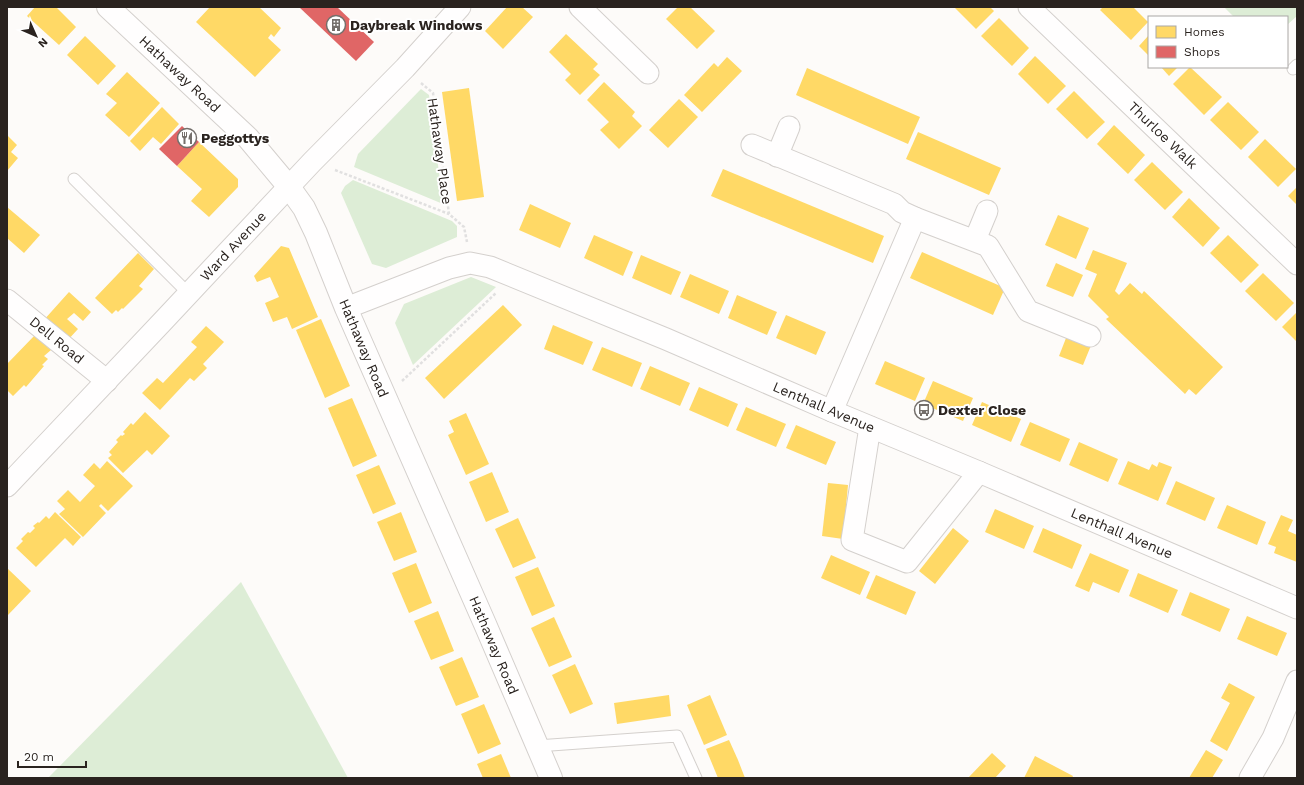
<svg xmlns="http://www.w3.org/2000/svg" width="1304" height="785" viewBox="0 0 1304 785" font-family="'Work Sans',sans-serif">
	<rect width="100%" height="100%" fill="#fdfbf9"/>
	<!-- green -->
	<g fill="#ddedd6">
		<path d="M1224 7H1297V16L1287 25V17H1234Z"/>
		<path d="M421 89 429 95 443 204 354 167 358 154Z"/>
		<path d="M353 180 452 221 457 226V237L386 268 372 264 341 193 345 186Z"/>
		<path d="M471 277 496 287 413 365 395 323 404 304Z"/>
		<path d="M241 582 348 778H48Z"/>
	</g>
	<!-- homes -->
	<g fill="#ffd966">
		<path d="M35 7H56L76 27 59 45 27 16Z"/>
		<path d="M210 7H259L281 28 274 37 271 34 268 38 281 50 255 77 196 22Z"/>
		<path d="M507 7H522L533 17 503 49 485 31Z"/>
		<path d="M678 7H690L715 31 697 49 666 19Z"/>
		<path d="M954 7H990L994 11 976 29Z"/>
		<path d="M1103 7H1133L1148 22 1131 40 1100 10Z"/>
		<path d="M999 18 1029 48 1012 66 981 36Z"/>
		<path d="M566 34 598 64 593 69 600 75 580 95 565 80 571 74 549 52Z"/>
		<path d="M1149 35V56L1139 46Z"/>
		<path d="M85 36 116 66 98 85 67 55Z"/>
		<path d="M1035 56 1066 86 1048 104 1018 74Z"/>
		<path d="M727 57 742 71 702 112 684 95 714 63 718 67Z"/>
		<path d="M1161 67H1178L1169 76Z"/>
		<path d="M1190 67 1222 97 1204 115 1173 84Z"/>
		<path d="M807 68 920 117 908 144 796 95Z"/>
		<path d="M127 72 160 103 129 137 105 115 117 103 106 94Z"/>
		<path d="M604 82 635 112 632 116 642 126 619 149 600 130 609 122 587 100Z"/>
		<path d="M469 88 484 197 457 201 442 92Z"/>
		<path d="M1074 91 1105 122 1087 139 1056 109Z"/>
		<path d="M679 99 698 117 668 148 649 130Z"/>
		<path d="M1228 102 1259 132 1241 150 1210 120Z"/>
		<path d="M162 107 179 124 161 144 153 137 140 151 130 141Z"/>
		<path d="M1114 125 1145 155 1128 174 1097 144Z"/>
		<path d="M918 132 1001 168 989 195 906 159Z"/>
		<path d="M7 135 17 145 11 152 18 158 7 171Z"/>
		<path d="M1265 139 1296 169 1278 187 1248 157Z"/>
		<path d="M199 142 238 179V187L209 217 191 201 202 189 177 166Z"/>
		<path d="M1152 162 1183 192 1165 210 1134 180Z"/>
		<path d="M723 169 884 236 873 263 711 196Z"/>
		<path d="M1297 187V205L1288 196Z"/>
		<path d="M1189 198 1220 228 1203 247 1172 217Z"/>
		<path d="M530 204 571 223 560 248 519 230Z"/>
		<path d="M7 207 40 235 24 253 7 238Z"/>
		<path d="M1058 215 1089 228 1076 259 1045 245Z"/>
		<path d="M594 235 633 252 623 276 584 258Z"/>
		<path d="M1228 235 1259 265 1241 283 1210 253Z"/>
		<path d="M281 246 289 248 318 317 292 329 287 317 273 322 265 303 279 297 270 277 257 282 254 276Z"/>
		<path d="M1093 250 1127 263 1115 291 1119 295 1130 283 1142 294 1144 291 1223 367 1196 395 1189 389 1185 394 1106 319 1109 317 1088 296 1097 274 1085 269Z"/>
		<path d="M922 252 1005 288 993 315 910 278Z"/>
		<path d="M138 253 154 269 139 286 143 289 123 309 122 308 118 312 116 310 112 314 95 298Z"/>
		<path d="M641 255 681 272 671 295 632 278Z"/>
		<path d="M1056 263 1083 275 1073 297 1046 286Z"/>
		<path d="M1263 273 1294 303 1276 321 1245 291Z"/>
		<path d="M690 274 729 291 719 314 680 297Z"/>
		<path d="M69 292 91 312 83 321 74 313 67 319 78 329 66 342 43 321Z"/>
		<path d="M737 295 777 312 767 335 728 318Z"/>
		<path d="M503 305 522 325 444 399 425 378Z"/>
		<path d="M1297 312V342L1282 327Z"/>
		<path d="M786 315 826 332 816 355 776 338Z"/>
		<path d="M321 319 350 386 325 398 296 330Z"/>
		<path d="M553 325 593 342 583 365 544 349Z"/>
		<path d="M206 326 224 342 203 364 207 368 194 381 190 378 160 410 142 393 157 378 163 383 197 347 191 342Z"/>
		<path d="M1068 333 1092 343 1083 365 1059 356Z"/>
		<path d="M35 335 51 350 44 356 48 359 42 365 44 366 26 387 24 385 13 396 7 390V364Z"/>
		<path d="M602 347 642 363 632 387 592 370Z"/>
		<path d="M885 361 925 378 915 401 875 384Z"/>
		<path d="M650 366 690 383 680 406 640 389Z"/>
		<path d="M933 381 973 398 963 421 923 404Z"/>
		<path d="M699 387 738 404 728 427 689 410Z"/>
		<path d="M352 398 377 456 353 467 328 408Z"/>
		<path d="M982 402 1021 419 1011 442 972 425Z"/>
		<path d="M746 407 786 424 776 447 736 430Z"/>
		<path d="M145 412 170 436 152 455 147 450 123 473 108 458 112 455 109 452 118 442 116 440 121 435 122 436 125 434 123 432 131 423 133 425Z"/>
		<path d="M466 413 489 464 466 475 448 435 454 432 449 421Z"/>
		<path d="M1030 422 1070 439 1060 462 1020 445Z"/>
		<path d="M796 425 836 442 826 465 786 448Z"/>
		<path d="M1079 442 1118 459 1108 482 1069 465Z"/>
		<path d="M107 461 133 486 108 511 101 504 99 506 106 513 83 537 59 514 65 509 57 501 68 490 80 502 95 486 83 475 94 463 100 469Z"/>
		<path d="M1128 461 1149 470 1152 464 1157 467 1159 462 1172 467 1158 501 1118 484Z"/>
		<path d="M379 465 396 504 373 514 356 475Z"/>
		<path d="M492 472 509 512 486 522 469 482Z"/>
		<path d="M1176 481 1215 498 1205 521 1166 504Z"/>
		<path d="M828 483 848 485 843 539 822 536Z"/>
		<path d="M1227 505 1266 522 1257 545 1217 528Z"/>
		<path d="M995 509 1034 526 1024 549 985 532Z"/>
		<path d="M55 512 81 537 73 546 65 538 36 567 16 548 23 541 21 539 28 532 30 533 35 528 33 526 38 522 39 523 46 516 49 519Z"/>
		<path d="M401 512 417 552 394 561 377 522Z"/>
		<path d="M1281 515 1293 520 1288 531 1297 535V562L1274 553 1276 547 1268 544Z"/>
		<path d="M518 518 536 558 513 568 495 529Z"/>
		<path d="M953 528 969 541 935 584 919 571Z"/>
		<path d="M1043 528 1082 545 1072 569 1033 552Z"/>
		<path d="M1090 553 1129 570 1119 593 1093 582 1089 592 1075 586Z"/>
		<path d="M831 555 870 572 860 595 821 578Z"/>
		<path d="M416 563 432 603 409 613 392 573Z"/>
		<path d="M538 567 555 606 532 616 515 577Z"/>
		<path d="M7 568 31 591 7 616Z"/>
		<path d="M1138 573 1178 590 1168 613 1129 596Z"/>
		<path d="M876 575 916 592 906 615 866 598Z"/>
		<path d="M1190 592 1230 609 1220 632 1181 615Z"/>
		<path d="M438 611 454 651 431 660 414 621Z"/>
		<path d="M1247 616 1287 633 1277 656 1237 639Z"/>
		<path d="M554 617 572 657 549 667 531 628Z"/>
		<path d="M462 657 479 697 456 706 439 667Z"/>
		<path d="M575 664 593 704 570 714 552 675Z"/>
		<path d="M1229 683 1255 697 1227 751 1210 741 1230 703 1221 698Z"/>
		<path d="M669 695 671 716 617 724 614 703Z"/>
		<path d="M710 695 727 735 704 745 687 705Z"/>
		<path d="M484 704 501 744 478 754 461 714Z"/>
		<path d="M729 740 738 760 745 778H718L706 749Z"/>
		<path d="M1206 750 1223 760 1212 778H1189Z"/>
		<path d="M992 753 1006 766 995 778H968Z"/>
		<path d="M501 754 511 778H483L477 764Z"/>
		<path d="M1035 756 1073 776 1072 778H1024Z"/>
	</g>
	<!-- shops -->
	<g fill="#e06666">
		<path d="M299 7H337L374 42 356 61Z"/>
		<path d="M182 126 199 142 177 166 159 149Z"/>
	</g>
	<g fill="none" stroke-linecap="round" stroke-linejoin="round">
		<!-- lane casing -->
		<g stroke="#d4d0cd" stroke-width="13">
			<g id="lane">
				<path d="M1293 69 1297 65"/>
				<path d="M74 179 189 294"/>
				<path d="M537 746 677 736 696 778"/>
			</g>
		</g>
		<!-- street casing -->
		<g stroke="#d4d0cd" stroke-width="23">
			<g id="street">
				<path d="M580 7 648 73"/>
				<path d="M1029 7 1297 264"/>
				<path d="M752 145 894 204 902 212 915 218"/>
				<path d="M777 156 789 127"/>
				<path d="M975 240 987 211"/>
				<path d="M7 300 107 381"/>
				<path d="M346 308 449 268 470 263 490 267 666 339 832 411 979 472 1297 608"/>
				<path d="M832 411 915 218 988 246 1028 311 1090 336"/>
				<path d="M870 427 852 540 907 562 979 472"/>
				<path d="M7 486 164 320 312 162 405 68 460 7"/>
				<path d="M1250 778 1273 738 1297 681"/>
			</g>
		</g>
		<!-- secondary casing -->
		<g stroke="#d4d0cd" stroke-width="24">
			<path id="secondary" d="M108 7 248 138 289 187 304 208 316 233 346 308 485 624 551 778"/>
		</g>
		<!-- path -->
		<g stroke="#e1e0e0" stroke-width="2.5" stroke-dasharray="3 2" stroke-linecap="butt">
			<path d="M421 83 433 93 449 214 464 227 467 242"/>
			<path d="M335 170 449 214"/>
			<path d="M402 381 496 293"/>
		</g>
		<!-- lane -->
		<use href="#lane" stroke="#fffefe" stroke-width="11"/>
		<!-- street -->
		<use href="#street" stroke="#fffefe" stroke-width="21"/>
		<!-- secondary -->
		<use href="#secondary" stroke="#fffefe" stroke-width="22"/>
	</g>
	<!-- icons -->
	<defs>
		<g id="building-ring" transform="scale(1)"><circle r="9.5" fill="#fff" stroke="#746f6b" stroke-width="1.5"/><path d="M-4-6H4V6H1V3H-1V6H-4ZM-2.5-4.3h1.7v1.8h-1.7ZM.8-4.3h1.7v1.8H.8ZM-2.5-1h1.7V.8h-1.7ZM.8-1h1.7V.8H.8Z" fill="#746f6b"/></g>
		<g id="restaurant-ring" transform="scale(1)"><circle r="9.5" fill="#fff" stroke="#746f6b" stroke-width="1.5"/><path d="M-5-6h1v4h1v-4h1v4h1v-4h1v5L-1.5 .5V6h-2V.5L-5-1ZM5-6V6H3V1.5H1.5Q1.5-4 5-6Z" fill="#746f6b"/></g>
		<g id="bus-ring" transform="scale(1)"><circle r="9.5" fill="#fff" stroke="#746f6b" stroke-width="1.5"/><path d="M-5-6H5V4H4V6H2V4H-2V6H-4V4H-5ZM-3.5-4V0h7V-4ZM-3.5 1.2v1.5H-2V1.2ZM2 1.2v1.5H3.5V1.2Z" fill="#746f6b"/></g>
	</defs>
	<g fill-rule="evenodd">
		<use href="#building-ring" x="336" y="25"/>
		<use href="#restaurant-ring" x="187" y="138"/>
		<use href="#bus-ring" x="924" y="410"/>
	</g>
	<g text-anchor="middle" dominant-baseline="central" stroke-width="4" stroke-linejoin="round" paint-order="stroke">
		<!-- poi labels -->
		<g font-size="14" font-weight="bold" fill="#2a231f" stroke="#fff" text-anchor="start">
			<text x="350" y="25">Daybreak Windows</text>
			<text x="201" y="138">Peggottys</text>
			<text x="938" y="410">Dexter Close</text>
		</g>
		<!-- street labels -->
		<g font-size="14" fill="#2a231f" stroke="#fff">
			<text transform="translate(180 74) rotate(43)">Hathaway Road</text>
			<text transform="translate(1163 135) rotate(44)">Thurloe Walk</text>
			<text transform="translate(440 151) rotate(82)">Hathaway Place</text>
			<text transform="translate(233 246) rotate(-47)">Ward Avenue</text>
			<text transform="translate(57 340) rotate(39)">Dell Road</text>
			<text transform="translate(364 348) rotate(67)">Hathaway Road</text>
			<text transform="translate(824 407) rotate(23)">Lenthall Avenue</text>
			<text transform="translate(1122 533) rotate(23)">Lenthall Avenue</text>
			<text transform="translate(494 645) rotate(67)">Hathaway Road</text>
		</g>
	</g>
	<!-- border -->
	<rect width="1304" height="785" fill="none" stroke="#2a231f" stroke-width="16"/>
	<!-- legend -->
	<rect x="1148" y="16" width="140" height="52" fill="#ffffff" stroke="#aaa7a5"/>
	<rect x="1156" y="26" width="20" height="12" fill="#ffd966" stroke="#aaa7a5"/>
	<text x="1184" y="36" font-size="12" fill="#2a231f">Homes</text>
	<rect x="1156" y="46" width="20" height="12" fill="#e06666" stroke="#aaa7a5"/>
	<text x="1184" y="56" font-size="12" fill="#2a231f">Shops</text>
	<!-- north arrow -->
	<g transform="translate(36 36) rotate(135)" stroke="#ffffff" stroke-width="3" paint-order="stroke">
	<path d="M0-3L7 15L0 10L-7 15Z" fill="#2a231f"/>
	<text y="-6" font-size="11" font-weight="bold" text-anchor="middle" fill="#2a231f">N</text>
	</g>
	<!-- scale -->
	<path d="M18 761v6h68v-6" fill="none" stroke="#2a231f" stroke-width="2"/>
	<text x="24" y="761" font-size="12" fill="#2a231f" stroke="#ffffff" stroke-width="3" paint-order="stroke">20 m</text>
</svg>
